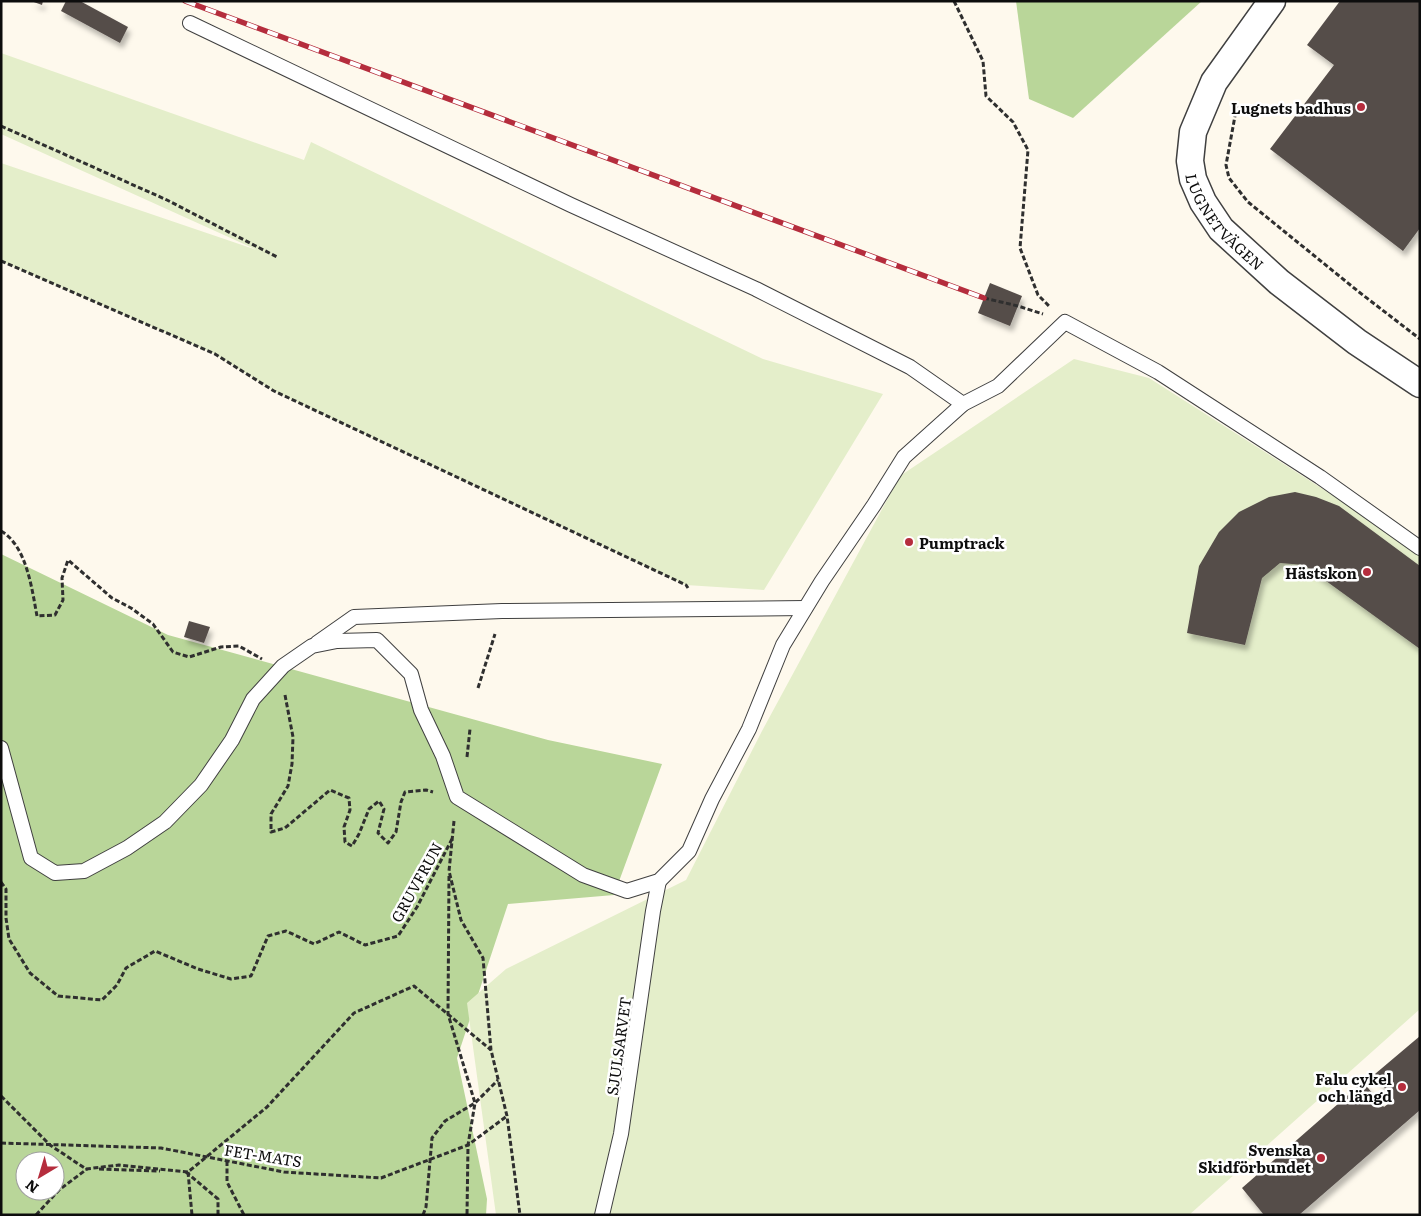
<svg xmlns="http://www.w3.org/2000/svg" width="1421" height="1216" viewBox="0 0 1421 1216" font-family="Literata,serif">
	<defs>
		<filter id="shadow"><feDropShadow dx="3" dy="5.5" stdDeviation="2.5" flood-color="#0004"/></filter>
	</defs>
	<rect width="100%" height="100%" fill="#fef9ed"/>
	<!-- forest -->
	<g fill="#b9d699" fill-rule="evenodd">
		<path d="M1016 1H1202L1073 118 1029 99Z"/>
		<path d="M1 554 168 635 548 740 662 764 614 895 508 904 457 1058 487 1199 486 1215H1ZM25 1161H55V1191H25Z"/>
	</g>
	<!-- pitch -->
	<g fill="#e4eeca">
		<path d="M1 53 304 160 311 142 763 359 883 394 764 590 686 585 274 391 215 354 1 261V163L257 250 1 134Z"/>
		<path d="M1074 359 1149 378 1420 551V1009L1189 1215H496L467 1003 506 969 686 880 762 731 900 476Z"/>
	</g>
	<!-- building -->
	<g fill="#554d4a" filter="url(#shadow)">
		<path d="M31 1H43L42 5Z"/>
		<path d="M66 1H80L128 27 120 43 61 11Z"/>
		<path d="M1340 1H1420V228L1403 251 1270 149 1334 65 1307 45Z"/>
		<path d="M990 283 1022 296 1010 326 978 313Z"/>
		<path d="M1295 492 1316 497 1339 506 1420 566V649L1304 565 1280 563 1262 578 1245 645 1187 633 1199 566 1219 532 1239 512 1269 497Z"/>
		<path d="M189 621 210 627 204 643 184 637Z"/>
		<path d="M1420 1036V1110L1299 1215H1264L1242 1188 1363 1082 1384 1107 1393 1100 1375 1074Z"/>
	</g>
	<g fill="none" stroke-linecap="round" stroke-linejoin="round">
		<!-- lane casing -->
		<g stroke="#404040" stroke-width="16">
			<g id="lane">
				<path d="M190 23 571 205 756 289 910 367 963 404"/>
				<path d="M317 643 354 617 502 611 805 608"/>
				<path d="M1 748 31 858 55 873 84 871 127 848 165 822 201 785 232 740 253 699 283 666 312 646 337 641 377 640 411 674 421 710 443 756 457 797 583 875 627 891 659 881 689 851 712 799 749 729 783 645 822 581 874 505 904 457 963 404 998 386 1065 322 1158 372 1320 477 1420 548"/>
				<path d="M602 1215 621 1134 653 911 659 881"/>
			</g>
		</g>
		<!-- street casing -->
		<g stroke="#404040" stroke-width="29">
			<g id="street">
				<path id="s1" d="M1272 1 1214 82 1193 132 1190 161 1193 179 1203 202 1221 229 1279 282 1357 342 1420 384"/>
			</g>
		</g>
		<!-- path -->
		<g stroke="#2f2f2f" stroke-width="3" stroke-dasharray="5 2.5" stroke-linecap="butt">
			<path d="M954 1 983 61 986 96 1013 122 1028 150 1020 248 1038 295 1050 307"/>
			<path d="M1237 105 1226 165 1229 178 1248 202 1359 292 1420 339"/>
			<path d="M1 126 167 200 277 257"/>
			<path d="M1 261 215 354 274 391 686 585 688 588"/>
			<path d="M984 298 1018 306 1043 314"/>
			<path d="M1 531C27 546 32 590 37 616L55 615 63 600 62 578 68 560 112 598 131 608 153 624 173 652 189 657 221 647 239 646 262 659"/>
			<path d="M478 688 495 634"/>
			<path d="M285 695 293 737 292 764 288 786 271 814V832L285 828 330 790 349 798 350 810 344 827 345 842 352 846 359 834 369 809 379 801 384 809 378 833 388 843 396 832 401 802 405 792 426 790 433 792"/>
			<path d="M467 757 470 729"/>
			<path d="M454 821 449 871 461 920 483 958 491 1050 507 1116 520 1215"/>
			<path d="M449 876 448 1014 475 1103 468 1145 467 1215"/>
			<path d="M1 882 6 889V918L9 939 30 973 58 996 102 1000 117 985 126 968 155 951 198 969 231 979 251 976 268 936 286 931 314 944 339 932 365 945 398 936 417 907 452 839"/>
			<path d="M1 1096 50 1145 86 1169 119 1165 188 1172 267 1107 354 1013 414 986 491 1050"/>
			<path d="M1 1143 161 1148 284 1172 381 1178 468 1145 507 1116"/>
			<path d="M227 1161V1182L244 1215"/>
			<path d="M99 1169 160 1171"/>
			<path d="M186 1172 218 1199V1215"/>
			<path d="M188 1172 192 1215"/>
			<path d="M36 1215 59 1190 87 1169"/>
			<path d="M423 1215 426 1207 432 1138 445 1121 475 1103 498 1080"/>
		</g>
		<!-- lane -->
		<use href="#lane" stroke="#fff" stroke-width="14"/>
		<!-- street -->
		<use href="#street" stroke="#fff" stroke-width="26"/>
		<!-- rail casing -->
		<g stroke="#b52d3d" stroke-width="5.5">
			<path id="rail" d="M185 1 984 298"/>
		</g>
		<!-- rail -->
		<use href="#rail" stroke="#fff" stroke-width="4" stroke-dasharray="11" stroke-linecap="butt"/>
	</g>
	<!-- markers -->
	<g fill="#b52d3d" stroke="#fff" stroke-width="2">
		<circle cx="1361" cy="107" r="5"/>
		<circle cx="909" cy="542" r="5"/>
		<circle cx="1367" cy="572" r="5"/>
		<circle cx="1402" cy="1087" r="5"/>
		<circle cx="1321" cy="1158" r="5"/>
	</g>
	<g text-anchor="middle" dominant-baseline="central" stroke-width="5" stroke-linejoin="round" paint-order="stroke">
		<!-- poi labels -->
		<g font-size="15" font-weight="bold" fill="#0d0d0d" stroke="#fff" text-anchor="end">
			<text x="1351" y="107">Lugnets badhus</text>
			<text x="919" y="542" text-anchor="start">Pumptrack</text>
			<text x="1357" y="572">Hästskon</text>
			<text x="1392" y="1078">Falu cykel<tspan x="1392" dy="17">och längd</tspan></text>
			<text x="1311" y="1149">Svenska<tspan x="1311" dy="17">Skidförbundet</tspan></text>
		</g>
		<!-- street labels -->
		<g font-size="15" fill="#0d0d0d" stroke="#fff">
			<text stroke="none"><textPath href="#s1" startOffset="255">LUGNETVÄGEN</textPath></text>
			<text transform="translate(416 882) rotate(-61)">GRUVFRUN</text>
			<text transform="translate(618 1046) rotate(-82)">SJULSARVET</text>
			<text transform="translate(263 1155) rotate(9)">FET-MATS</text>
		</g>
	</g>
	<!-- border -->
	<rect width="1421" height="1216" fill="none" stroke="#0d0d0d" stroke-width="5"/>
	<!-- north arrow -->
	<g transform="translate(40 1176) rotate(218)"><circle r="24" fill="#ffffff" stroke="#9e9e9e"/>
	<path d="M0-4L9 19L0 12L-9 19Z" fill="#b52d3d"/>
	<text y="-8" font-size="14" font-weight="bold" text-anchor="middle" fill="#0d0d0d">N</text>
	</g>
</svg>
